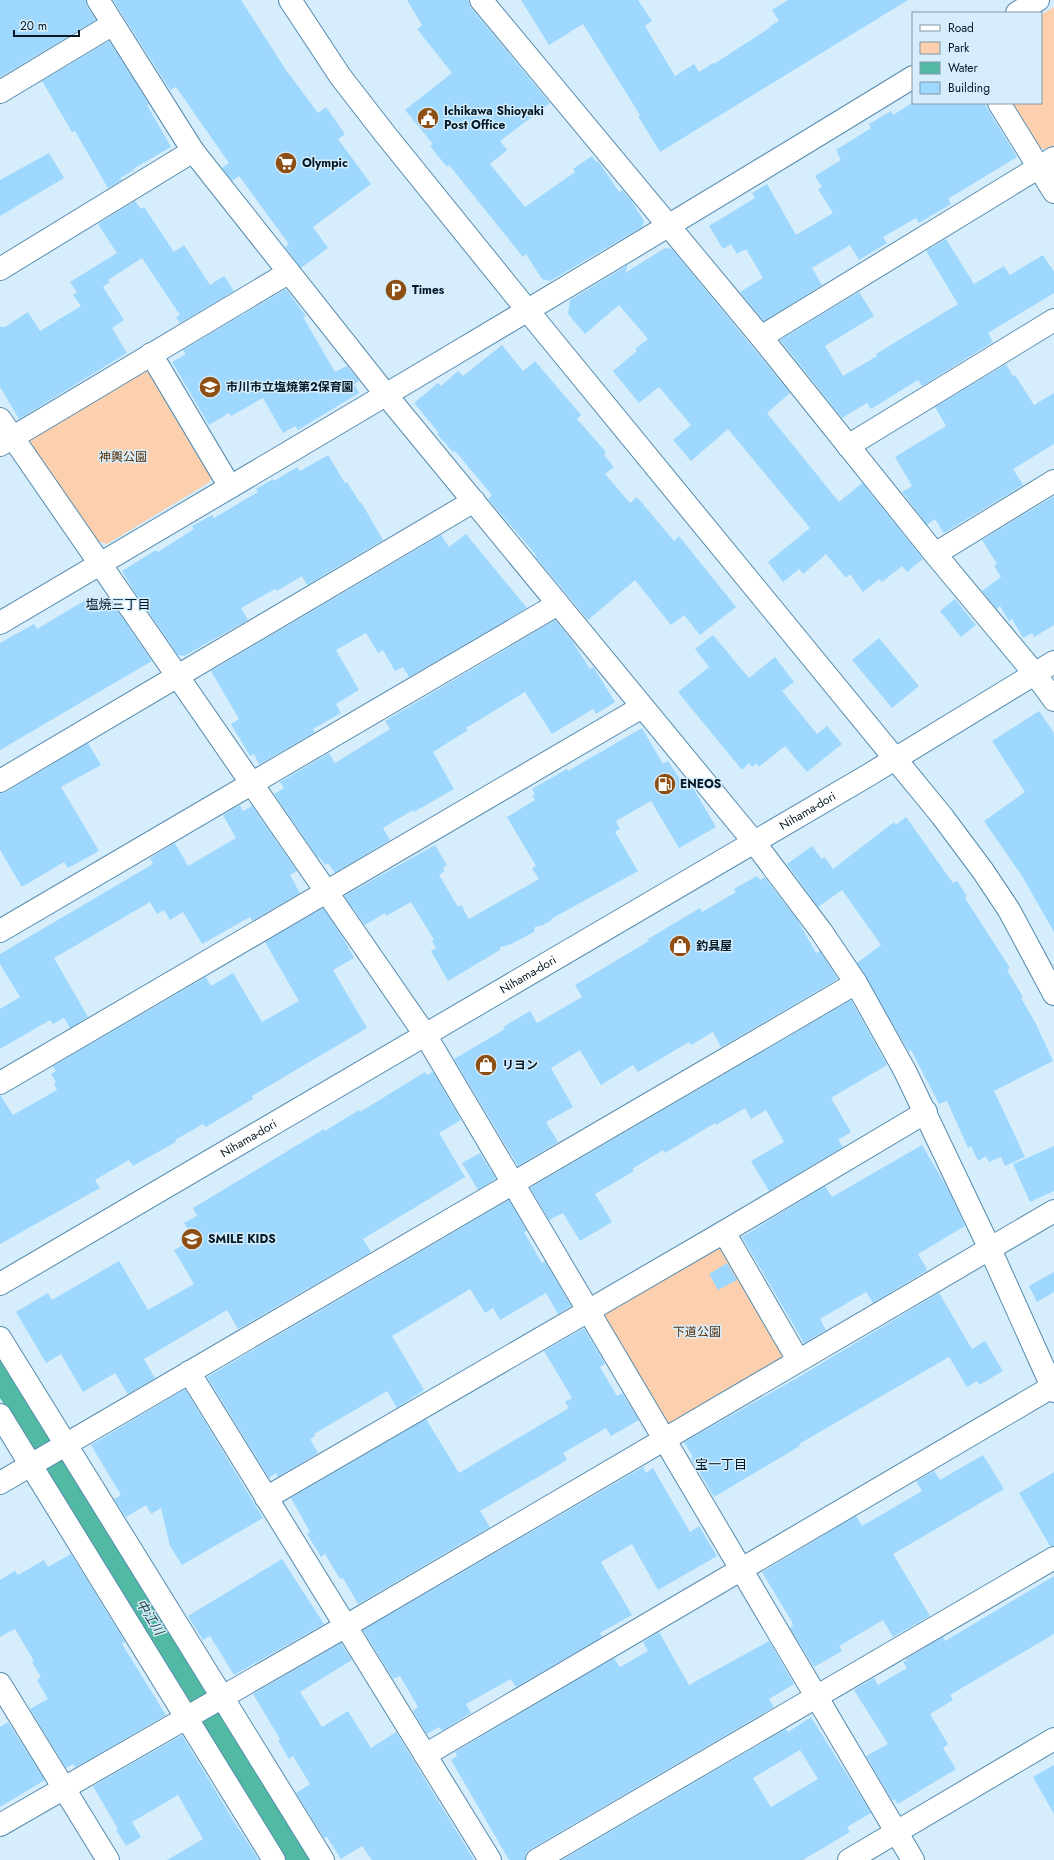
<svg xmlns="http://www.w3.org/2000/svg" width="1054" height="1860" viewBox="0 0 1054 1860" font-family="Jost,'Noto Sans JP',sans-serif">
	<rect width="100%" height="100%" fill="#d6edfc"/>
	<!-- green -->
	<g fill="#fcd0af">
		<path d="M1054 7V145L1047 149 1038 148 1010 103H1041V15Z"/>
		<path d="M143 369 152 371 212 471 210 482 107 544 94 540 30 446 32 434Z"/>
		<path d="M715 1245 726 1247 784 1347 781 1360 672 1424 661 1420 602 1320 605 1309Z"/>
	</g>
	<!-- water -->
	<path fill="#52b9a4" d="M0 1351 313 1860H285L0 1398Z"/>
	<!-- building -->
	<g fill="#9fd8fe" fill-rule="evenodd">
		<path d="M0 0H86L87 7 96 20 0 77Z"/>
		<path d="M113 0H241L286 70 318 113 326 107 345 134 338 139 371 184 313 227 328 248 301 268 285 247 289 244 239 176 232 181 222 168 229 163 176 87 170 90Z"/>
		<path d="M407 0H468L471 8 550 103 500 141 507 150 490 164 525 207 575 172 573 169 592 156 596 162 598 161 619 192 622 190 631 200 644 221 642 227 550 281 542 279 526 254 523 257 449 165 447 167 430 146 433 144 405 110 452 73 417 29 422 25Z"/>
		<path d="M521 0H638L652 21 645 26 675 76 694 64 699 72 713 63 714 64 771 27 770 26 779 21 772 10 788 0H908L660 152 638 116 640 115 583 24 549 45Z"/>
		<path d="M109 41 149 104 147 105 171 147 133 169 134 170 120 178 122 180 108 188 75 131 72 132 42 81Z"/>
		<path d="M912 103H984L1017 157 948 199 951 204 919 223 916 218 883 237 887 243 859 260 850 245 812 268 822 285 764 321 740 292 763 278 746 249 737 254 731 244 723 249 709 226 755 198 752 193 767 184 796 235 833 213 818 189 822 187 815 176 841 160 836 150 871 128 869 124 891 111 893 115Z"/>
		<path d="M49 153 64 178 0 216V180Z"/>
		<path d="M135 201 141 209 144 207 174 252 184 245 210 285 224 276 234 291 180 323 176 317 180 315 142 258 108 280 110 282 103 287 124 320 112 328 127 353 19 419 0 387V327H5L28 312 40 331 81 306 73 295 77 292 70 282 117 253 98 224Z"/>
		<path d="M946 239 974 284 1004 266 1010 275 1043 255 1054 272V293L988 333 993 342 922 386 918 380 871 409 867 403 842 418 780 340 859 292 874 316 825 346 843 376 877 356 876 354 958 304 926 251Z"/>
		<path d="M665 248 672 249 790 393 767 413 839 502 862 483 923 559 907 572 902 566 882 582 879 579 863 592 850 574 846 578 826 554 803 574 799 569 783 582 768 562 810 528 728 429 691 461 673 440 691 425 659 387 639 403 613 371 637 351 635 349 648 339 619 305 585 334 568 314 570 300 628 265 625 273Z"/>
		<path d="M286 289 306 316 303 317 335 372 347 366 359 381 354 384 359 393 298 430 295 426 283 433 263 398 231 416 229 413 209 425 172 362 186 354 183 350Z"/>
		<path d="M502 345 523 371 535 361 581 415 577 419 606 452 604 455 614 467 605 474 630 503 637 497 674 541 679 536 736 607 700 635 684 615 671 625 635 580 588 620 535 556 536 555 488 499 492 495 455 451 453 452 437 434 439 433 414 403 438 383 441 386 458 371 463 376Z"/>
		<path d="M1006 364 1013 376 1015 375 1034 405 1054 393V444L1013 469 1023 485 944 533 935 519 927 525 902 492 912 486 895 457 946 426 935 407Z"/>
		<path d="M328 455 345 483 347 482 360 503 361 502 383 540 307 585 302 576 277 591 275 589 241 608 248 620 184 656 178 655 132 588 122 571 156 550 158 552 194 529 192 526 212 515 214 518 258 492 256 489 273 479 274 481 297 467 300 471Z"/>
		<path d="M1054 496V625L1034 637 1032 633 1023 638 1012 619 1009 621 1000 606 997 609 982 591 1001 577 994 566 997 564 982 540Z"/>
		<path d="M466 534 527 608 409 677 403 667 395 671 383 650 378 653 366 633 336 650 359 690 336 704 341 713 313 729 315 732 267 760 259 764 254 754 250 756 231 724 239 719 211 671 441 535 449 547Z"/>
		<path d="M89 598 94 607 97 605 98 607 110 600 152 661 0 750V643L34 624 37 629Z"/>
		<path d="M955 599 976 625 961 637 940 611Z"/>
		<path d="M555 620 573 642 590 669 593 667 594 668 615 702 596 714 593 709 552 734 525 692 466 728 468 730 433 752 454 789 414 812 413 810 383 828 390 840 335 873 328 863 325 865 319 857 318 858 274 794 284 788 280 782 329 753 335 763 390 729 385 721Z"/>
		<path d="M713 635 749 678 775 657 794 682 782 691 817 734 827 726 842 744 807 772 785 746 759 767 756 763 752 767 749 763 742 770 678 692 709 667 695 649Z"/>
		<path d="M879 638 919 686 892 708 852 660Z"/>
		<path d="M1039 711 1054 733V932L1022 876 984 821 1025 792 992 741Z"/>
		<path d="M642 728 663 764 668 761 685 787 690 784 693 788 716 827 679 848 651 801 616 821 620 829 615 832 638 871 551 919 552 920 543 925 535 927 534 932 509 945 500 947V950L448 981 431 951 436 948 432 941 434 940 411 902 386 916 385 913 365 925 344 896 435 845 447 865 443 868 445 871 439 875 458 907 461 905 469 919 539 879 532 868 536 866 507 817 535 800 532 796 535 794 532 789 567 769 568 771Z"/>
		<path d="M88 743 101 765 61 787 99 851 68 868 64 862 22 887 0 850V793L6 792Z"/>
		<path d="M240 805 243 811 252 806 297 871 290 875 300 893 252 921 250 917 202 944 183 912 170 920 164 910 157 914 150 902 54 958 88 1017 70 1028 64 1018 53 1024 50 1020 0 1049V1009L20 997 0 964V954L153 864 150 858 175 843 188 866 236 838 223 815Z"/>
		<path d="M906 817 953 883 957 881 967 896 965 898 1010 968 1007 970 1023 997 1021 998 1036 1024 1053 1061 994 1091 1025 1157 1005 1166 1001 1157 989 1162 986 1156 978 1161 971 1146 968 1148 947 1101 939 1104 911 1050 909 1052 857 963 881 945 842 890 818 907 787 864 812 846 822 859 825 857 833 869 894 822 896 825Z"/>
		<path d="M757 876 760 880 765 877 766 879 798 921 816 953 820 951 838 979 721 1047 713 1032 691 1045 689 1042 638 1072 633 1065 601 1085 580 1050 551 1068 573 1107 546 1122 558 1142 518 1166 454 1059 505 1029 503 1027 530 1011 537 1023 582 997 575 985 649 941 648 939 700 908 702 912 736 892 734 889Z"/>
		<path d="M323 908 343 938 354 958 333 970 367 1028 252 1096 253 1099 206 1127 203 1124 175 1140 176 1142 133 1166 129 1160 95 1180 100 1188 0 1244V1095L13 1115 57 1090 54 1084 56 1082 51 1074 56 1071 53 1066 206 977 211 986 233 973 262 1022 299 1001 265 942Z"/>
		<path d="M851 1000 887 1065 831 1098 851 1132 838 1140 843 1147 769 1191 751 1161 784 1142 766 1110 751 1119 745 1108 716 1125 715 1123 665 1153 663 1150 632 1169 634 1171 595 1194 612 1222 580 1241 563 1213 549 1220 530 1188Z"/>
		<path d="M425 1072 427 1075 433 1072 461 1120 439 1133 465 1177 363 1239 371 1252 238 1329 227 1310 144 1359 155 1378 128 1394 115 1373 83 1392 61 1354 46 1363 16 1312 48 1293 52 1300 119 1261 148 1310 194 1284 174 1250 194 1239 184 1223 197 1216 193 1208 324 1129 325 1131 359 1110 360 1112Z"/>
		<path d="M922 1145 949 1191 965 1226 918 1254 927 1269 926 1271 873 1303 866 1292 820 1319 826 1330 804 1343 742 1237 825 1186 832 1197Z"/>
		<path d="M1054 1146V1191L1030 1202 1013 1164Z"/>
		<path d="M480 1153 496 1179 478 1190 462 1163Z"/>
		<path d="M509 1200 527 1231 524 1232 542 1263 545 1261 571 1306 558 1314 546 1293 500 1320 493 1308 485 1313 470 1289 392 1336 424 1390 397 1408 387 1391 314 1434 315 1436 310 1439 318 1453 278 1477 276 1473 269 1478 207 1377Z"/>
		<path d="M727 1263 737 1280 718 1290 709 1274Z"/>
		<path d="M1054 1272V1292L1037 1302 1029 1286Z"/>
		<path d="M939 1293 972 1349 985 1341 1003 1371 979 1385 977 1381 967 1387 949 1357 823 1430 799 1444 800 1446 714 1497 691 1458 693 1457 684 1442 797 1378Z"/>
		<path d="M584 1328 605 1364 600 1367 617 1396 622 1393 639 1420 611 1436 606 1428 563 1453 567 1460 480 1511 490 1527 358 1604 343 1578 340 1579 325 1554 321 1557 307 1534 310 1532 291 1498 426 1419 459 1473 569 1408 565 1402 572 1398 544 1351Z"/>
		<path d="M185 1389 263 1518 182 1565 170 1546 161 1508 151 1514 146 1505 126 1517 114 1499 121 1495 91 1445Z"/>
		<path d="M983 1455 1004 1489 893 1554 930 1616 893 1637 883 1620 839 1646 842 1651 814 1667 790 1628 793 1626 792 1622 762 1572 856 1516 862 1526 922 1491 916 1481 934 1471 940 1480Z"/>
		<path d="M643 1467 646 1473 653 1468 690 1532 699 1526 717 1556 658 1590 632 1544 601 1562 632 1615 600 1633 602 1637 516 1687 511 1679 466 1704 471 1713 442 1731 439 1727 427 1734 413 1711 418 1707 400 1676 393 1679 363 1630Z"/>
		<path d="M1054 1472V1546H1050L1019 1493Z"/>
		<path d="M71 1554 125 1642 122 1644 166 1715 80 1765 75 1767 73 1764 66 1768 30 1709 48 1699 37 1680 41 1677 32 1662 34 1661 15 1629 0 1637V1580L15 1571 18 1575 44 1560 48 1567Z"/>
		<path d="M282 1559 324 1624 234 1675 210 1636 203 1640 188 1616Z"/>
		<path d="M1054 1576V1634L950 1695 953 1700 930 1714 948 1744 943 1748 956 1769 898 1804 894 1799 892 1800 866 1756 888 1744 854 1690 874 1678 878 1685 907 1668 903 1662 907 1660 906 1659 943 1637 945 1641Z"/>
		<path d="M659 1632 689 1685 769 1641 794 1684 769 1699 774 1707 531 1849 526 1853 525 1860H509L451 1760 457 1756 455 1752 614 1658 620 1667 648 1651 643 1642Z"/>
		<path d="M341 1643 352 1660 300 1692 322 1727 348 1711 371 1748 396 1732 474 1860H372L362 1846 341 1859 327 1837 324 1838 296 1793 310 1784 293 1756 289 1759 278 1740 280 1739 253 1694Z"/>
		<path d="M811 1717 871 1813 847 1827 850 1832 803 1860H562L786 1729 788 1732ZM800 1750 818 1779 771 1807 753 1778Z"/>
		<path d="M8 1722 45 1780 0 1807V1727Z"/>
		<path d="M182 1735 233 1820 259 1860H167L203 1839 178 1795 132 1822 141 1837 126 1846 116 1830 118 1829 93 1786Z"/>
		<path d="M1054 1765V1814L1033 1777Z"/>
	</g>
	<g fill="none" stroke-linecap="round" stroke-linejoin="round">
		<!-- minor casing -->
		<g stroke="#548bae" stroke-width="24">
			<g id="minor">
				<path d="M98 0 193 151 387 396 754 842 821 931 856 983 905 1071 990 1249 1054 1391"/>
				<path d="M290 0 340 76 385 134 528 311 942 816 983 871 1009 910 1054 994"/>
				<path d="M481 0 761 337 935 554 1035 674 1054 700"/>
				<path d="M1017 13 1038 0"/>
				<path d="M0 92 113 24"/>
				<path d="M999 103 1054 192"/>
				<path d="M0 269 193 151"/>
				<path d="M761 337 1054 158"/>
				<path d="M151 354 230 487"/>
				<path d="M0 419 426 1036 913 1860"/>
				<path d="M0 445 288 273"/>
				<path d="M848 446 1054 320"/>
				<path d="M935 554 1054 481"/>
				<path d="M0 623C305 443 610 263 913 77"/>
				<path d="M0 781 474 501"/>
				<path d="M0 931 558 604"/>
				<path d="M0 1083 642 707"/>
				<path d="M724 1232 798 1360"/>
				<path id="s1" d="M0 1284 867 776 1054 662"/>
				<path d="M0 1338 323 1860"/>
				<path d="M189 1372 490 1860"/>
				<path d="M0 1415 274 1860"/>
				<path d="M0 1483 856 983"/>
				<path d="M266 1498 724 1232 926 1112"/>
				<path d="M0 1684 108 1860"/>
				<path d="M425 1755 1052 1387"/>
				<path d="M0 1825 346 1626 1054 1211"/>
				<path d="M537 1860 1054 1558"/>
				<path d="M849 1860 1054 1739"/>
			</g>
		</g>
		<!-- minor -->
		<use href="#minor" stroke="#fff" stroke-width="22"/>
	</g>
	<!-- icons -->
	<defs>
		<g id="civic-disc" transform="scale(1.15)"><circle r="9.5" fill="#8e4f15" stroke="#d6edfc"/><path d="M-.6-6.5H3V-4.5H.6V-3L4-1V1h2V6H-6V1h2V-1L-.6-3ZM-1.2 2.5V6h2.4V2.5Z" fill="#fff"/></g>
		<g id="supermarket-disc" transform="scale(1.15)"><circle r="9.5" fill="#8e4f15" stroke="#d6edfc"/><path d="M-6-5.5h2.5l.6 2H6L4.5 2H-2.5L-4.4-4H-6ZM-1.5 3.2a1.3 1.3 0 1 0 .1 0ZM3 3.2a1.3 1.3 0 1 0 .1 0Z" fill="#fff"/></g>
		<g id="parking-disc" transform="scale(1.15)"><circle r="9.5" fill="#8e4f15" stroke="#d6edfc"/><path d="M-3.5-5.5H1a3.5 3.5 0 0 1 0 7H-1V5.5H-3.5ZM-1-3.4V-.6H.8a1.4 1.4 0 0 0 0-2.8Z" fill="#fff"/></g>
		<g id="school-disc" transform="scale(1.15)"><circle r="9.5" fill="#8e4f15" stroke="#d6edfc"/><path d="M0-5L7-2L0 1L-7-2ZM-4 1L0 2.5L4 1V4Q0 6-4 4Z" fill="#fff"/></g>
		<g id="fuel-disc" transform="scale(1.15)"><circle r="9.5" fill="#8e4f15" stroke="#d6edfc"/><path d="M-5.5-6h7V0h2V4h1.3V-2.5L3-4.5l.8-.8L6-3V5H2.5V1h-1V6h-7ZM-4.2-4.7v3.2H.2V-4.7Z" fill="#fff"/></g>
		<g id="shop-disc" transform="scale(1.15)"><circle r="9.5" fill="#8e4f15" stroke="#d6edfc"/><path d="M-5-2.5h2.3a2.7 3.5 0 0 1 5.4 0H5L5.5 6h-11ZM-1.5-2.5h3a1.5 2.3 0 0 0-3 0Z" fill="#fff"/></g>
	</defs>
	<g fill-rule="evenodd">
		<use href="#civic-disc" x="428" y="118"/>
		<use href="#supermarket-disc" x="286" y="163"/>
		<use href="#parking-disc" x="396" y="290"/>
		<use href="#school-disc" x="210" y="387"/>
		<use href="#fuel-disc" x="665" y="784"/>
		<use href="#shop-disc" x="680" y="946"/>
		<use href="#shop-disc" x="486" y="1065"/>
		<use href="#school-disc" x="192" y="1239"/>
	</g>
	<g text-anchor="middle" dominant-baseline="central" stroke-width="3" stroke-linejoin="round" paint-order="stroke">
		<!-- poi labels -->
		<g font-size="12" font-weight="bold" fill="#031926" stroke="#d6edfc" text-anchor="start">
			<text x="444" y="111">Ichikawa Shioyaki<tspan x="444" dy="14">Post Office</tspan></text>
			<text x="302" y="163">Olympic</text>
			<text x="412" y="290">Times</text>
			<text x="226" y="387">市川市立塩焼第2保育園</text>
			<text x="680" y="784">ENEOS</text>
			<text x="696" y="946">釣具屋</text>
			<text x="502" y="1065">リヨン</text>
			<text x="208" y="1239">SMILE KIDS</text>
		</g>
		<!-- park labels -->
		<g font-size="12" fill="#5a2f07" stroke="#d6edfc">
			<text x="123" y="457">神輿公園</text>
			<text x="697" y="1332">下道公園</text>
		</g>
		<!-- street labels -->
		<g font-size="12" fill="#031926" stroke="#d6edfc">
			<text stroke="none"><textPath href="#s1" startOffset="936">Nihama-dori</textPath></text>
			<text stroke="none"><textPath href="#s1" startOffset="612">Nihama-dori</textPath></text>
			<text stroke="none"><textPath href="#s1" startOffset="288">Nihama-dori</textPath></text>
		</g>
		<!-- neighbourhood labels -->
		<g font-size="13" fill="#031926" stroke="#d6edfc">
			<text x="118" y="604">塩焼三丁目</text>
			<text x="721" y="1464">宝一丁目</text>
		</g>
		<!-- water labels -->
		<g font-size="13" font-style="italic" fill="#24443c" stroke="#d6edfc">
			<text transform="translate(150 1617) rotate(58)">中江川</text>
		</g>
	</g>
	<!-- legend -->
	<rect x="912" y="12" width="130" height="92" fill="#d6edfc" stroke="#8298a6"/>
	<rect x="920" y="25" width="20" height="6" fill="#ffffff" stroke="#8298a6"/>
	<text x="948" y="32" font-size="12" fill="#031926">Road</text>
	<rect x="920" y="42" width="20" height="12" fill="#fcd0af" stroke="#8298a6"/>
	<text x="948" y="52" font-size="12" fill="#031926">Park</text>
	<rect x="920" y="62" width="20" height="12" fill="#52b9a4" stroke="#8298a6"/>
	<text x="948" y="72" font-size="12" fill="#031926">Water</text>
	<rect x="920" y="82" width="20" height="12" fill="#9fd8fe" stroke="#8298a6"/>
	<text x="948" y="92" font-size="12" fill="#031926">Building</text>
	<!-- scale -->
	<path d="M14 30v6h65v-6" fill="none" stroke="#031926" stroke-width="2"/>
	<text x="20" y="30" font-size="12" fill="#031926" stroke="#d6edfc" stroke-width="3" paint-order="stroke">20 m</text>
</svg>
